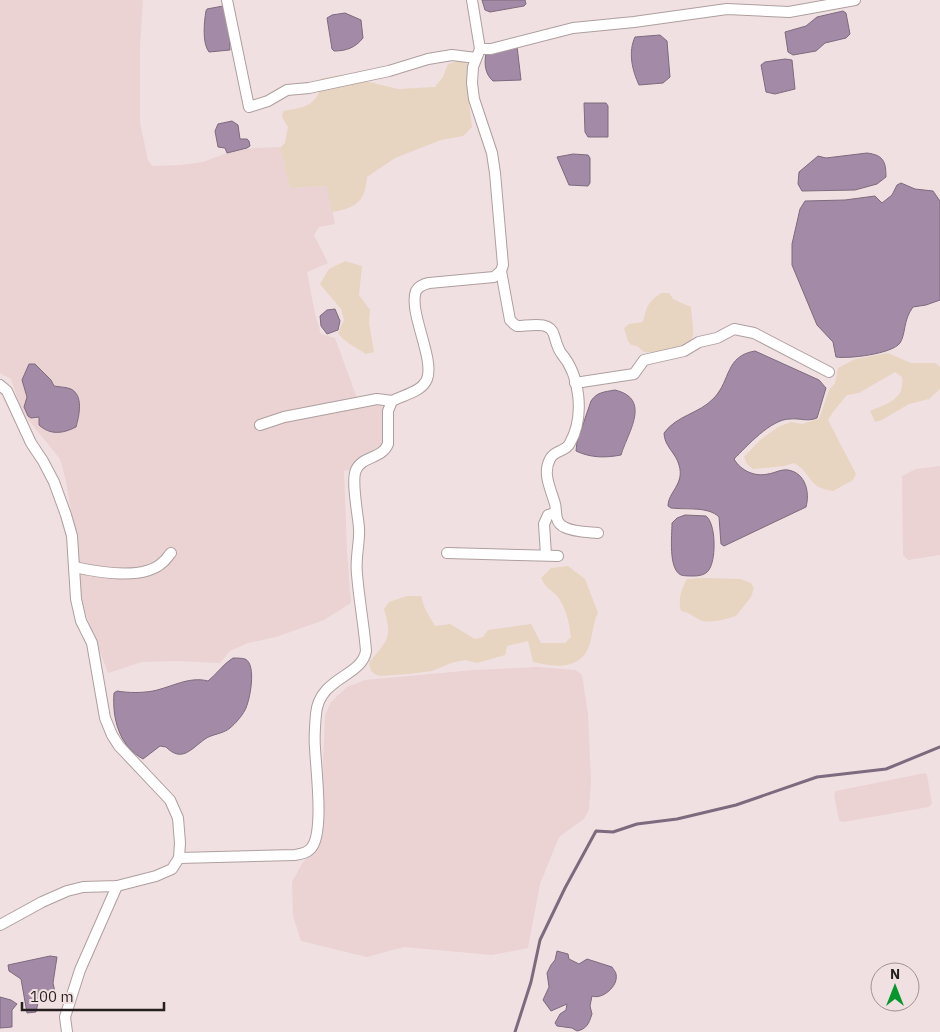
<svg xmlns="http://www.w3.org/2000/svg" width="940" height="1032" viewBox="0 0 940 1032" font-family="'IBM Plex Sans',sans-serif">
	<rect width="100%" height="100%" fill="#f1e0e1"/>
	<!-- built -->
	<g fill="#ebd2d3">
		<path d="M0 0H143L140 48V123L148 160 152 166 181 165 203 162 232 151 256 148 280 147 290 188 328 186 335 224 319 227 314 235 328 263 307 272 315 314 321 334 335 338 357 398 380 396 383 409 386 442 353 469 344 471 347 551 351 603 324 620 276 637 248 643 230 651 220 663 177 661 142 662 108 673 81 602 77 545 66 481 60 459 22 412 11 379 0 373Z"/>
		<path d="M940 466V555L908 560 903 555 902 476 916 469Z"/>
		<path d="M537 667 576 670 582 675 588 714 591 780 589 810 584 819 559 837 540 884 528 948 492 955 404 947 367 957 301 941 293 916 292 882 303 862 316 850 320 832 325 715 331 702 347 687 365 680 474 670Z"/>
		<path d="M925 773 927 775 932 803 929 807 843 822 839 821 834 794 836 791Z"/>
	</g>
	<!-- green -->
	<g fill="#e7d4c1">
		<path d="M463 60 470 67 468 96 472 127 463 136 441 140 395 158 367 177C365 201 357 208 332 212L327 186 290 188 280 148 285 143 288 127 282 117 283 111C299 108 311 108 319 93L314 82 324 78 340 75 398 89 435 87 443 77 448 64Z"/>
		<path d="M345 261 362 266 359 295 370 310 369 323 374 352 366 354C356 347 345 343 338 333L344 320 341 309 320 284 329 269Z"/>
		<path d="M661 293H669L673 299 691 307C691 315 694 326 693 335 689 353 658 352 644 352L637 346 631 345 628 341 624 328 629 324 643 322C647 306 647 303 661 293Z"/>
		<path d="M888 353 911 363H935L940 367V389L929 399 909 404 882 420 875 422 870 411C888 403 905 400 902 377L895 372 859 393 847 395 833 412 828 420 856 474 853 480 833 491C828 490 822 489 817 486 808 479 805 468 794 463L784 466 753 469 747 464 744 457 760 440 778 427 791 422 802 424 819 419 829 390 835 383 838 368 855 359Z"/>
		<path d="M568 566 585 579 598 613C592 624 593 639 587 651 575 671 552 666 533 662L528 641 507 646 505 655 477 663 465 660 451 663 432 671 408 674 381 676 376 675 371 671 369 663C387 640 393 639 384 609L389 602 407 596H421L425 609 435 626 450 624 475 639 483 637 488 630 531 624 541 643H565L571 637C569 622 566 607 557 596 550 588 547 590 541 578L551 568Z"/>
		<path d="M704 578 740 579 751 583 754 588 751 597 736 616C728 619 708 624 700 620 692 616 691 613 681 611 678 599 681 590 687 579Z"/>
	</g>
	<!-- water -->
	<g fill="#a38aa6" stroke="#7d6a7e">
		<path d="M482 0H525L526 4 524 6 490 12 485 10Z"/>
		<path d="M223 6 229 32 230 50 209 52C202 43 204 22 206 11L207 9Z"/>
		<path d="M843 11 846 13 850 34 846 38 825 43 816 51 793 55 788 52 785 32 806 26 817 17Z"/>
		<path d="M345 13 361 20 363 38C355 48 346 51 334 51L332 49 327 18 332 15Z"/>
		<path d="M660 35 667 41 670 77 663 83 639 85C632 70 628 52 635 37Z"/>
		<path d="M517 46 521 80 493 81C485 74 484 64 486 53Z"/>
		<path d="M785 59 792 60 795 89 775 94 766 92 761 65 765 62Z"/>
		<path d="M584 103H606L608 106V137H588L585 132Z"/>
		<path d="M232 121 238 125 240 139H247L249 141 250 146 247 148 227 153 225 148 218 147 215 131 218 124Z"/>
		<path d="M867 153C883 155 886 161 886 177L877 184 855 190 802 191 798 184 799 172 818 156 826 158Z"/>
		<path d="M573 154 588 155 590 158V183L588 186 569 185 557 157Z"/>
		<path d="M901 183 915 189 933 191 940 201V300L926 305 913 307C903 320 906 334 900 343 892 354 848 359 836 357L833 342 817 325 792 265V244L800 209 805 201 845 200 875 196 882 203 892 195 897 185Z"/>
		<path d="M335 309 340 321 338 330 327 334 321 326 320 316 327 310Z"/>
		<path d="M755 351 819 380 826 388 817 418C808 422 800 418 790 419 771 419 747 446 734 459 741 471 755 477 768 474 775 473 781 469 788 470 806 473 810 493 806 507L724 546 721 544 719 517C708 506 686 510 671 508L668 506C668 492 685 484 679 465 676 453 664 446 664 433 677 415 699 414 714 398 731 380 725 356 755 351Z"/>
		<path d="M29 364H35L51 380 54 386C59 387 66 387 71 389 84 396 79 416 76 427 62 434 50 435 39 425V417L31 418 28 416 24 407 27 397 22 380Z"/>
		<path d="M615 390C652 399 628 432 621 455 605 458 591 458 576 451L577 442 591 401C597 392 604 392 615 390Z"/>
		<path d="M685 515 706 516C716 524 716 557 710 568 707 575 699 576 693 576 690 576 684 576 681 575 668 569 672 535 672 523L677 518Z"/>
		<path d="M233 658C236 658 242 658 245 659 257 664 250 701 245 710 242 716 235 724 230 728 223 734 212 734 205 739 191 749 182 763 166 747L160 746 143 759C119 746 112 718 114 693L117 691C129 693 141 693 153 691 172 687 189 676 208 681 217 674 223 664 233 658Z"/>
		<path d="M557 951 568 954 569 959 579 964 587 959 612 967C613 969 616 972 616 974 619 986 602 1000 592 996L590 1006 592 1014C589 1023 587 1029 577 1031L572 1028 557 1026 555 1023 560 1014 566 1010 567 1004 551 1011 543 1000 549 987 547 973 551 965 555 960Z"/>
		<path d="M50 956 57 957 53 983 55 992 39 998 36 1012 27 1013 21 979 9 971 8 965Z"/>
		<path d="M0 997 11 1000 17 1004 12 1010V1027L0 1028Z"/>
	</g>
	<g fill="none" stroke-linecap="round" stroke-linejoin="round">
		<!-- stream -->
		<path stroke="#7d6a7e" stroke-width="3" d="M515 1032 531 982 540 940 565 888 596 831 613 832 637 824 677 819 736 805 817 777 886 769 940 747"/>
		<!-- street casing -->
		<g stroke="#ae9f9f" stroke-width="12">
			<g id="street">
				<path d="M227 0 249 107 268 101 287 90 309 88 389 71 428 59 452 55 476 58"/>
				<path d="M480 49H491L573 28 634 22 727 9 789 12 855 0"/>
				<path d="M501 271 510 320 514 324 517 326C529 326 550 320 554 335 556 341 557 347 561 353 580 375 585 416 570 443 566 452 554 450 550 459 542 474 551 489 555 504 557 512 554 522 564 527 573 532 587 532 598 533"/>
				<path d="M575 383 634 374 644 360 684 351 699 342 717 338 734 329 754 333 829 372"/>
				<path d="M0 385 7 391 31 443 43 461 54 482 66 515 72 536 76 599 81 621 92 643 105 718 112 735 119 746 170 800 178 818 180 843 179 858 172 869 156 876 117 886 83 887 67 891 42 902 0 925"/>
				<path d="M260 425 284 417 377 399 392 401"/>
				<path d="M447 553 558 556"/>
				<path d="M546 555 544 524 548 515 555 513"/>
				<path d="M74 567C97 572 144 581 163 562 166 560 168 556 171 553"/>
				<path d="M179 858 295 855C301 854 308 853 312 847 324 830 316 770 315 748 314 737 315 725 316 714 319 677 362 677 366 651 364 625 359 600 357 574 355 558 360 543 359 528 358 515 351 480 356 470 362 456 382 459 388 444V411L392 401C403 395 422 392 427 379 435 359 408 311 416 291 419 286 424 284 429 283L494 277 501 271 503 265 495 173 492 153 474 99 472 83 473 67 480 49 472 0"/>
				<path d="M67 1032 65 1017 80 970 117 886"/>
			</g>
		</g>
		<!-- street -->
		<use href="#street" stroke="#fff" stroke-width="10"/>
	</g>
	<!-- north arrow -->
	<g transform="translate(895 987)"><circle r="24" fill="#f1e0e1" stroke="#9f9393"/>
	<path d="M0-4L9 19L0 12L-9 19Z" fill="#06962c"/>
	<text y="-8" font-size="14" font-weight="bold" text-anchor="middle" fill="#251f1f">N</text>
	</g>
	<!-- scale -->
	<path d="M22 1002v8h142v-8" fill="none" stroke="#251f1f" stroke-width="2.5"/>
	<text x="30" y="1002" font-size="15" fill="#251f1f" stroke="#f1e0e1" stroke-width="4" paint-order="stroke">100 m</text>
</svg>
